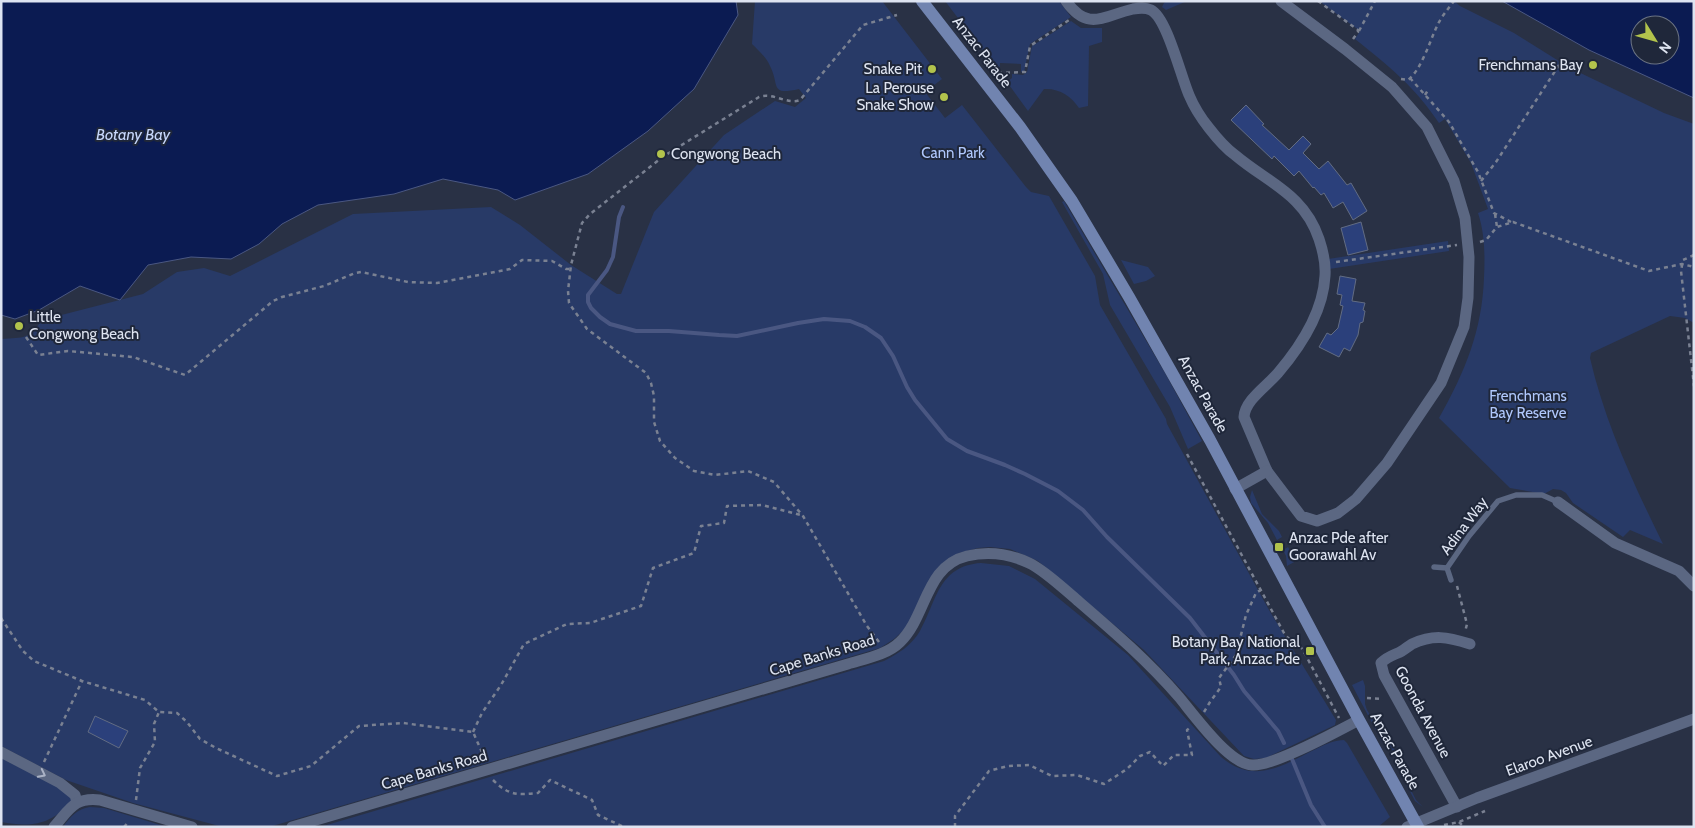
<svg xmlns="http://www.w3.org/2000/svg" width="1695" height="828" viewBox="0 0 1695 828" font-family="Cabin,sans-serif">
	<rect width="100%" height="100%" fill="#293145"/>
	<!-- green -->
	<g fill="#283a67">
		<path d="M755 1H882L942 79 925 92 945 118 962 105 1026 187 1031 192 1049 196 1095 276 1100 305 1166 419 1167 424 1269 610 1336 720 1335 725 1266 758 1254 759 1244 756 1144 650 1038 561 1010 549 990 547 978 548 959 553 941 565 905 629 894 639 880 648 269 827H223L133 803 66 780 1 746V339C25 337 28 340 42 320L143 294 177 272 204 268 230 276 353 214 491 207 520 225 571 265 617 294H621L654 212 724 135 775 101 795 107 806 98 799 89C769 96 780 85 770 66 766 57 759 51 752 44Z"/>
		<path d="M945 1H1059L1071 17 1030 44 1024 72H1021V64L1000 63 999 72Z"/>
		<path d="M1167 1H1187L1166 10 1162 7 1164 3Z"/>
		<path d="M1319 1H1454L1460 6 1514 33 1570 68 1664 113 1694 124V323L1685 318 1670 316 1591 353 1590 358C1605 423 1634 485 1663 544L1630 530 1623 537 1573 503 1566 493 1561 490 1553 489 1544 494 1510 488 1439 418C1465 372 1482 331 1484 278 1485 256 1485 234 1478 213L1488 209 1471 163 1445 119 1439 123C1415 87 1389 66 1355 39L1360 31Z"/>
		<path d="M1071 21 1081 28H1102V42L1089 46 1088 106 1079 108C1071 96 1059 88 1044 89L1028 111 1007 82 1012 78V74L1023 75 1027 72 1032 46Z"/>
		<path d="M1064 201 1165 373 1202 441 1188 449 1170 407 1110 305 1103 274 1062 202Z"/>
		<path d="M1448 241 1449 251 1329 269 1328 259Z"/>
		<path d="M1121 260 1148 267 1155 276 1146 281 1134 284Z"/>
		<path d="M1252 490 1262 514 1279 531 1282 537 1277 540 1268 523 1251 503 1250 497Z"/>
		<path d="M1288 547 1296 561 1287 566 1286 556 1283 550Z"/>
		<path d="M981 563 1009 566 1035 579 1128 655 1221 757C1255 786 1285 764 1318 748 1326 744 1335 740 1344 740L1347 743 1390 817 1378 827H320L884 661C898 654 912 645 920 631 937 601 938 566 981 563Z"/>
		<path d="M1363 680 1365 686V704L1367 710 1380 731 1392 744 1405 772 1410 788 1416 800 1423 807 1415 801 1404 780 1405 774 1390 746 1382 742 1352 685Z"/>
		<path d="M1 758 70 793 73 800C52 824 33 828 1 822Z"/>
		<path d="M90 807 104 808 167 827H63C70 817 77 809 90 807Z"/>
	</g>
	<!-- water -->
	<g fill="#0b1b52" stroke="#4a5782" fill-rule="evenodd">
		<path d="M1 1H736L738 15 694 89 648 131 588 174 515 200 498 190 443 179 394 194 318 205 282 224 259 244 231 259 191 257 148 265 120 300 80 286 39 310 15 319 1 315Z"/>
		<path d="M1502 1H1694V98L1589 50ZM1640 25H1670V55H1640Z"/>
	</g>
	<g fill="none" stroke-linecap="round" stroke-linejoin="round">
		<!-- stream -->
		<g stroke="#4a5782" stroke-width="4">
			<path d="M623 207 619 217 613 257 607 270 588 295V302L591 308 600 317 610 324 636 331H669L719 335 737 336 798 323 824 319 850 321 865 327 881 338 893 356 907 387 915 400 947 439 967 451 1005 465 1025 474 1058 491 1083 510 1107 537 1190 618 1234 675 1244 691 1278 731 1284 743"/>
			<path d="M1292 759 1311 805 1325 827"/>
		</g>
	</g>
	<!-- building -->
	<g fill="#2b407b" stroke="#626c83">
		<path d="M1246 105 1264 124 1262 125 1289 150 1303 136 1311 144 1303 153 1319 169 1328 161 1347 185 1351 183 1367 211 1353 220 1343 202 1333 208 1324 193 1321 195 1314 187 1313 188 1299 171 1294 176 1274 156 1272 159 1231 120Z"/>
		<path d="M1361 222 1368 250 1348 255 1341 228Z"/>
		<path d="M1340 276 1356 279 1352 301 1365 303 1363 310 1365 311 1363 322 1360 323 1358 335 1350 351 1344 348 1339 357 1319 347 1327 333 1331 335 1338 328 1343 306 1340 305 1342 295 1337 294Z"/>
		<path d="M95 716 128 731 119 748 88 732Z"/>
	</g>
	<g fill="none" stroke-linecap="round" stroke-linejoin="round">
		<!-- path -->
		<g stroke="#7a8192" stroke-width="2.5" stroke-dasharray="4 4" stroke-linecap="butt">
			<path d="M1318 1 1358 30V32L1353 39"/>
			<path d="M1359 31 1375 1"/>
			<path d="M998 73 1025 72 1030 46 1069 20"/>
			<path d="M1410 78 1449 122 1478 172 1494 213 1511 222"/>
			<path d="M1401 79 1408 80C1422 69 1430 40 1438 24 1442 16 1448 9 1454 1"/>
			<path d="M1425 95 1428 90"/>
			<path d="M1481 181 1496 162 1561 62"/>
			<path d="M1495 214 1497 227"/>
			<path d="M1480 242 1486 240 1497 227 1513 222 1649 271 1682 264 1694 267"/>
			<path d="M1694 255 1683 260 1681 271 1694 386"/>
			<path d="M1336 262 1457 245"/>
			<path d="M26 337 38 355 68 351 133 357 185 375 273 301 282 297 324 286 355 273 361 272 408 282 437 283 510 269 522 260 552 261 566 269H571"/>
			<path d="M1187 454 1284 633C1289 641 1298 643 1303 650L1339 718"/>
			<path d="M1457 586 1467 624 1465 632"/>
			<path d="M1 618 23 651 34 661 82 681 145 700 159 712 177 713 187 722 200 739 216 748 277 776 311 766 359 726 403 723 473 732 485 759"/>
			<path d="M879 642 867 626 803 516 774 482 748 471 715 475 694 471 675 458 660 441 654 422V396L651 383 646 373 587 329 569 303 568 291 571 265 582 223 590 214 664 156 759 97C773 92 787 105 800 100L863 25 897 15"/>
			<path d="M1367 698 1383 699"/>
			<path d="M1204 712 1210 702 1221 687 1219 678 1236 655 1246 615 1256 593 1262 589"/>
			<path d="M473 732 482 713 501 685 524 644 567 624 590 623 641 606 653 568 694 553 701 526 724 523 727 506 762 505 801 515"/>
			<path d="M44 762 82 681"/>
			<path d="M493 780C509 796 518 795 538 793L550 780 592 800 598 815 624 827"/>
			<path d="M136 800 140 768 155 742 154 724 159 712"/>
			<path d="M1459 822 1464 827"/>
			<path d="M1444 825 1459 822 1485 811"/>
			<path d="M124 827 129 821"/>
			<path d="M955 827V816L989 771 1008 766 1029 765 1052 776 1077 775 1104 784 1127 769 1140 756 1150 752 1163 766 1174 755H1192L1187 730 1191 727"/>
		</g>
		<!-- lane -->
		<g stroke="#5b6782" stroke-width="5.5">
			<path d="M1434 567 1447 568"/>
			<path d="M1451 580 1447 568 1469 536 1498 501 1516 495H1542L1558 502"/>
		</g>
		<!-- street -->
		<g stroke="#5b6782" stroke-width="11">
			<path d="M1066 1C1088 32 1103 16 1133 9 1139 8 1145 7 1151 10 1167 18 1181 77 1189 95 1194 107 1201 118 1209 128 1216 137 1225 148 1235 155 1268 183 1304 194 1319 239 1323 251 1326 263 1325 276 1323 313 1301 346 1278 373 1267 386 1245 400 1244 417L1267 471 1301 516 1317 521 1338 513 1356 499 1387 463 1441 383 1464 327 1468 298 1469 257 1465 218 1454 181 1427 127 1392 87 1345 49 1281 1"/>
			<path d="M1235 489 1267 471"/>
			<path d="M1558 502 1615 543 1679 571 1694 586"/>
			<path d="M1 752 60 783 75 795 77 802"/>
			<path d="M1457 807 1384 675 1381 663C1387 657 1391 656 1398 653 1403 651 1407 647 1412 644 1434 634 1447 637 1470 644"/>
			<path d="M54 827C70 809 74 797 100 800L192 827"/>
			<path d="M292 827 848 664C864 659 887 655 900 642 927 616 925 566 967 556 988 551 1010 554 1029 563 1044 570 1064 589 1077 600 1113 631 1148 661 1179 697 1194 715 1229 764 1252 765 1272 767 1338 731 1359 720"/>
			<path d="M1407 827 1477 798 1694 719"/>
		</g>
		<!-- secondary -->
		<path stroke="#7184b0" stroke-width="12" d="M922 1 1020 127 1072 201 1129 297 1210 440 1359 720 1418 827"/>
	</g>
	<!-- one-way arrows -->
	<defs><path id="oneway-chevron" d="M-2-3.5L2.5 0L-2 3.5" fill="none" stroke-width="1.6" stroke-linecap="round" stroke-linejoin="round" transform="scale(1.25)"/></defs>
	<use stroke="#aab2c5" href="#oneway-chevron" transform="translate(42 774) rotate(27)"/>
	<!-- markers -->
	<g fill="#b2c34c" stroke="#1f273a" stroke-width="2">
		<circle cx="1593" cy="65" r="5"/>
		<circle cx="932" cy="69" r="5"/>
		<circle cx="944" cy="97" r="5"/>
		<circle cx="661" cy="154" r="5"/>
		<circle cx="19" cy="326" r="5"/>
		<rect x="1274" y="542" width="10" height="10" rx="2.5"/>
		<rect x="1305" y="646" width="10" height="10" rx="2.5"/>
	</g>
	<g text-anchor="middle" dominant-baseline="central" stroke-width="4" stroke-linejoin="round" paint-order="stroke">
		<!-- street labels -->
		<g font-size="15" fill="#dee4f1" stroke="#1f273a">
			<text transform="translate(982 52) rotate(52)">Anzac Parade</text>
			<text transform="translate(1203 394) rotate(61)">Anzac Parade</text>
			<text transform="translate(1464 526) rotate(-53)">Adina Way</text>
			<text transform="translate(822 655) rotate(-17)">Cape Banks Road</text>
			<text transform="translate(1423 712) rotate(62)">Goonda Avenue</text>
			<text transform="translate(1395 751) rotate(61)">Anzac Parade</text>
			<text transform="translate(1549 756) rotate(-20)">Elaroo Avenue</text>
			<text transform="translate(434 770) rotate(-16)">Cape Banks Road</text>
		</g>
		<!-- poi labels -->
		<g font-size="15" fill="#dee4f1" stroke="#1f273a" text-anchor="end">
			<text x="1583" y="65">Frenchmans Bay</text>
			<text x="922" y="69">Snake Pit</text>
			<text x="934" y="88">La Perouse<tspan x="934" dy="17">Snake Show</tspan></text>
			<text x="671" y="154" text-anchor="start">Congwong Beach</text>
			<text x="29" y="317" text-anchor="start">Little<tspan x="29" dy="17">Congwong Beach</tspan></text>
			<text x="1289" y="538" text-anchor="start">Anzac Pde after<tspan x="1289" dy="17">Goorawahl Av</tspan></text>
			<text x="1300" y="642">Botany Bay National<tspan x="1300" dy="17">Park, Anzac Pde</tspan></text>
		</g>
		<!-- park labels -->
		<g font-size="15" fill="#b0c8fd" stroke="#1f273a">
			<text x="953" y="153">Cann Park</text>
			<text x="1528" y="396">Frenchmans<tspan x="1528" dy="17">Bay Reserve</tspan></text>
		</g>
		<!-- water labels -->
		<g font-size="16" font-style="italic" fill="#c7d7fb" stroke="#1f273a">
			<text x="133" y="134">Botany Bay</text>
		</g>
	</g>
	<!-- border -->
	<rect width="1695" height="828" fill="none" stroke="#dee4f1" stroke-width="5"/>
	<!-- north arrow -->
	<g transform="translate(1655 40) rotate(127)"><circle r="24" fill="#1f273a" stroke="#6b7383"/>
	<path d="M0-4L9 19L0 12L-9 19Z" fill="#b2c34c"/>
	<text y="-8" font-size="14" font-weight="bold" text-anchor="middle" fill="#dee4f1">N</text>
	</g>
</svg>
